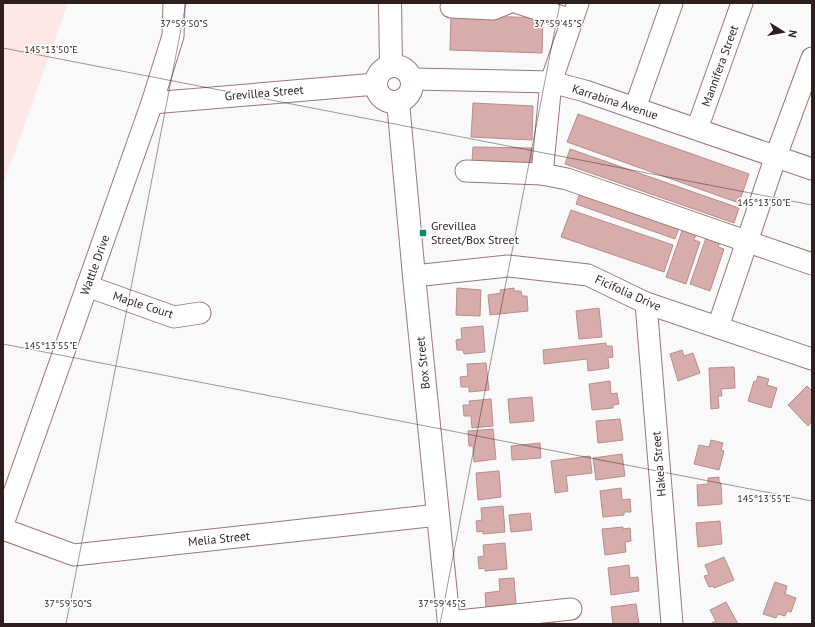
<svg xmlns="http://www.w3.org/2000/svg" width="815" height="627" viewBox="0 0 815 627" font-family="'PT Sans',sans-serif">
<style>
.built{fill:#fee8e7}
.building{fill:#d7acab;stroke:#b68d8c}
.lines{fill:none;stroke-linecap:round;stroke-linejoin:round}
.minor-casing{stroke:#9d7675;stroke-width:23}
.major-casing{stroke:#9d7675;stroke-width:24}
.minor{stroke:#fff;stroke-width:21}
.major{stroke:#fff;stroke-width:22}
.ticks{fill:none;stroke:#2e1e1e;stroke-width:1;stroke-opacity:0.45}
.poi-dot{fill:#0a886a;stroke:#fff;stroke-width:1.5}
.labels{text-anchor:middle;stroke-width:3;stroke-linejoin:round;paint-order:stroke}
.street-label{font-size:12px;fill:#2e1e1e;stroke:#fff}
.poi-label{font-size:12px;fill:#2e1e1e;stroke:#fff;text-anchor:start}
.ticks-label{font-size:10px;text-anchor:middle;fill:#2e1e1e;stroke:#fff;stroke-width:3;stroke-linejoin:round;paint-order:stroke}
</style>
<rect width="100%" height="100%" fill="#f9f9f9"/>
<polygon class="built" points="3,3 68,3 3,185"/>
<g class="building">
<polygon points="451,15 543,18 542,53 450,50"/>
<polygon points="473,103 533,106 532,140 471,137"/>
<polygon points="578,114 749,174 739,203 567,142"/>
<polygon points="473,147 532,148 531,163 472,161"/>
<polygon points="570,149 739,208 734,223 565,164"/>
<polygon points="581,190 680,225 675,239 576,204"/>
<polygon points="571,210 673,245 664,272 561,237"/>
<polygon points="683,228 697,232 694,240 700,242 686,284 666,277"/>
<polygon points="707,235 721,240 718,247 724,249 710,291 690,284"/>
<polygon points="457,288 481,290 480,316 456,315"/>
<polygon points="514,288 514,291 521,291 522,296 527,296 528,311 490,315 488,295 501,293 500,290"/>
<polygon points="599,308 602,337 579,339 576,311"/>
<polygon points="483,326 485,352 464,354 463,350 457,350 456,340 462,339 461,328"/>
<polygon points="606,343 606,346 612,346 613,357 608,358 609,368 588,371 587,359 544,364 543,350"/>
<polygon points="682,350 684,356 693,353 700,373 678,381 670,354"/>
<polygon points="486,363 489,390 469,392 469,387 461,387 460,377 468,376 467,364"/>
<polygon points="734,367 735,388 721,389 722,396 718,396 719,408 711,409 709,368"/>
<polygon points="758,376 769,379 767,385 777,388 771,408 748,401 754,381 756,382"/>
<polygon points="610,381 611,394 617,393 619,404 613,405 613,408 592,410 589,384"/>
<polygon points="807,386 812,391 812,422 808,426 788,405"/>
<polygon points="532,397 534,421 510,423 508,399"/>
<polygon points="491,399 493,426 472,428 471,416 464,416 463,405 470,405 469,401"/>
<polygon points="620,419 623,440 598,443 596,421"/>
<polygon points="493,429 496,459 474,462 473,446 469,446 468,431"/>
<polygon points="711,440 723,443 721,450 724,451 719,470 694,464 699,445 709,447"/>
<polygon points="540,443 541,458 512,460 511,446"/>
<polygon points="622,454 625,476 596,480 593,458"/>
<polygon points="590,456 592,473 566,476 568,491 555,493 551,461"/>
<polygon points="499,471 501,497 478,500 476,473"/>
<polygon points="719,477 719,483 721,483 722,504 698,506 697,485 708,484 708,478"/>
<polygon points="621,488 622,500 630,499 631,512 624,512 624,515 603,517 600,491"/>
<polygon points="503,506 505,532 483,534 483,531 477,532 476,521 482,520 481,508"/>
<polygon points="530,513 532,530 511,532 509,515"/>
<polygon points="720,521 722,544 698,547 696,523"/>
<polygon points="623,527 623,529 630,528 631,541 625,542 626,552 605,555 602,529"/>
<polygon points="505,543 507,569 485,571 485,568 479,569 478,557 484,556 483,545"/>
<polygon points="724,557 734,580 714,588 713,586 709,587 704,576 709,575 705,565"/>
<polygon points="629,565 630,578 638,577 639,591 611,595 608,568"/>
<polygon points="514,578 516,604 486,607 485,593 500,591 499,579"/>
<polygon points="775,582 787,586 785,594 796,598 791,612 787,611 785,616 778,614 776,618 763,614"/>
<polygon points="726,602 738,624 710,624 716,621 710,610"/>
<polygon points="636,604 639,624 613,624 611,607"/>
<polygon points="554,619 555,624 514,624"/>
</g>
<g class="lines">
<g class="minor-casing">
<g id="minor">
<polyline points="518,3 572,20"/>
<polyline points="451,7 493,9 508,3"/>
<polyline points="411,79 551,82 585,91 812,169"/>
<polyline points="152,103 376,84"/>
<polyline points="635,108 672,3"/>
<polyline points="697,129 742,3"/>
<polyline points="466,171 542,174 567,179 812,264"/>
<polyline points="542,174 551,82 578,3"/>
<polyline points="414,276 508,266 588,275 646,303 812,359"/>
<polyline points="87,286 174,317 200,313"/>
<polyline points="646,303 672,624"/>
<polyline points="718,327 776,156 812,58"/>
<polyline points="3,524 152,103 173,36 174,3"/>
<polyline points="3,529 74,555 438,515"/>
<polyline points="449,622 571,609"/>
</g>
</g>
<g class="major-casing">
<g id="major">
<polyline points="390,3 391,66"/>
<circle cx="394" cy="84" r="18"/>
<polyline points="398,102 414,276 449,624"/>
</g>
</g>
<use href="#minor" class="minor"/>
<use href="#major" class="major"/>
</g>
<path class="ticks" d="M 3,48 L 812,205M 3,344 L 812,501M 66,624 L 186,3M 440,624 L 560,3"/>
<rect class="poi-dot" x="419" y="229" width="8" height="8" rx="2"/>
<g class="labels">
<g class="street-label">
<text transform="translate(720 66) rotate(-70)" y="4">Mannifera Street</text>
<text transform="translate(264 93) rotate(-5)" y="4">Grevillea Street</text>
<text transform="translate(615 102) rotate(18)" y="4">Karrabina Avenue</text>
<text transform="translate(95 265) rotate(-70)" y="4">Wattle Drive</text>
<text transform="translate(628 293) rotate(24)" y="4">Ficifolia Drive</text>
<text transform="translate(143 305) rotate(18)" y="4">Maple Court</text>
<text transform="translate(423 363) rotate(-96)" y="4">Box Street</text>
<text transform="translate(659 464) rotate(-95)" y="4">Hakea Street</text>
<text transform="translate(219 539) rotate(-6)" y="4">Melia Street</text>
</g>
<g class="poi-label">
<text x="431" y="230">Grevillea<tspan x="431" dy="14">Street/Box Street</tspan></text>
</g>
</g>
<g class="ticks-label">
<text x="184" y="27">37°59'50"S</text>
<text x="558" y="27">37°59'45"S</text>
<text x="51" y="53">145°13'50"E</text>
<text x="764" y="206">145°13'50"E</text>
<text x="51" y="349">145°13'55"E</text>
<text x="764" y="502">145°13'55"E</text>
<text x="68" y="607">37°59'50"S</text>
<text x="442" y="607">37°59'45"S</text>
</g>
<rect width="815" height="627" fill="none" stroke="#2e1e1e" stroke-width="8"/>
<g transform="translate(783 32) rotate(101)" stroke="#ffffff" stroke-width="3" paint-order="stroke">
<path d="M0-3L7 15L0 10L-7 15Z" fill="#2e1e1e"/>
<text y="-6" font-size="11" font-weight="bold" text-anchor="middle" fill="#2e1e1e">N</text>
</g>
</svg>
